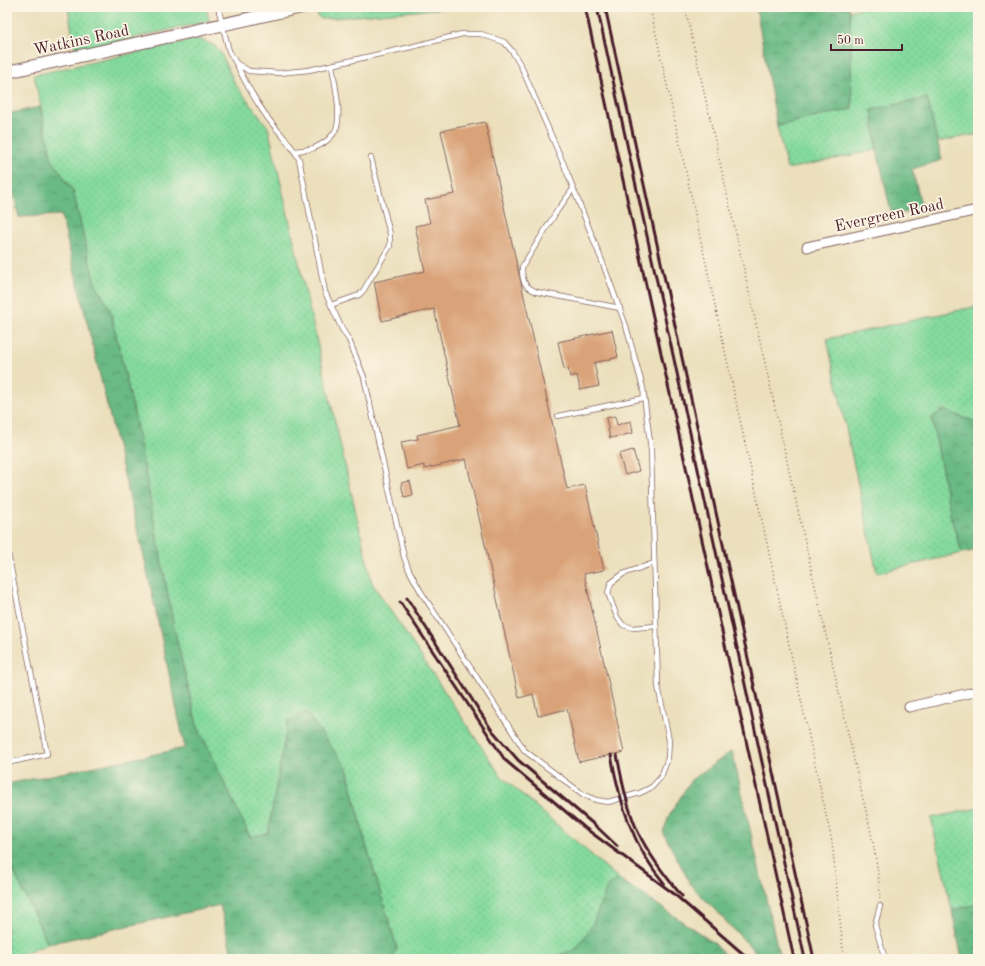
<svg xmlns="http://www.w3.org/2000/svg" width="985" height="966" viewBox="0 0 985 966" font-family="'Old Standard TT',serif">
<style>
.grass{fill:url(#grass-dots);stroke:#677c64}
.forest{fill:url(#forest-crowns);stroke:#5a6c58}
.building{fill:#d9a278}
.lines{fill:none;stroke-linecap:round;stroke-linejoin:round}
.service-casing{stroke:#82625e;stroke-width:6}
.minor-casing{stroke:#82625e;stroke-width:11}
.tertiary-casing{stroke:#82625e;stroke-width:14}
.path{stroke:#82625e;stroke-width:1.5;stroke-dasharray:1 3;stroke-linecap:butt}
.service{stroke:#fff;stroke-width:4.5}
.minor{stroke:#fff;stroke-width:9}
.tertiary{stroke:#fff;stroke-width:12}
.rail{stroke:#4a1f2b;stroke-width:3}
.labels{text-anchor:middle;stroke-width:3.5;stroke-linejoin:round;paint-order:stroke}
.street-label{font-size:16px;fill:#4a1f2b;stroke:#fcf5e5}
</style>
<defs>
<pattern id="grass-dots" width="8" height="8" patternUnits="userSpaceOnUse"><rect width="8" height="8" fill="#84da9e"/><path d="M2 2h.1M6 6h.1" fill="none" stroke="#74bb88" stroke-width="1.8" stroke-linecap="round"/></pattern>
<pattern id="forest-crowns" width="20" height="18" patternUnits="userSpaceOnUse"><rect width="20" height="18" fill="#6bba85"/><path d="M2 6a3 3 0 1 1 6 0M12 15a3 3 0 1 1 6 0" fill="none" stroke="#5a976d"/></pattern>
</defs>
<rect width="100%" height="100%" fill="#fcf5e5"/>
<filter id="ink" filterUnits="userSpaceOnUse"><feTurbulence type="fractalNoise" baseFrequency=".025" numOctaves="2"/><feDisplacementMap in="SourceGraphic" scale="8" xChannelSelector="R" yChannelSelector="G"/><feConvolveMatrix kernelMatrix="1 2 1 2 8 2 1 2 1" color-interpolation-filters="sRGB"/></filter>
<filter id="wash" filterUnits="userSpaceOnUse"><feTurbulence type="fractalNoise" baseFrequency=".012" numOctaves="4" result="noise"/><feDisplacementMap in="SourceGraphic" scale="16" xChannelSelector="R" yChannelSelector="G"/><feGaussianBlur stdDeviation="0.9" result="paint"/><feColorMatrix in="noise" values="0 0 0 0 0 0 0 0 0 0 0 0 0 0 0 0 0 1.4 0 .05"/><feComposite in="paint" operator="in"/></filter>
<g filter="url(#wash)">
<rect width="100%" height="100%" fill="#ebdfbc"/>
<g class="grass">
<polygon points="68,7 206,7 209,21 75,51"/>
<polygon points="346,7 462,7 321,19 315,13"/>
<polygon points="864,7 978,7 978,134 937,142 927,98 872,110 877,150 787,169 777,126 852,109 850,11"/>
<polygon points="198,39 214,45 221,53 235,84 268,127 372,583 501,776 618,878 607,888 592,926 576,949 549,959 392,959 397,948 365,841 347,768 288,721 268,834 250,837 197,725 174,628 134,413 110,309 94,281 73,191 52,160 34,75"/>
<polygon points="978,306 978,423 943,410 932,418 951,518 962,553 877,573 827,339"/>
<polygon points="978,808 978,904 952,910 931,818"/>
<polygon points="7,857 48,944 7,959"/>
</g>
<g class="forest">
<polygon points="756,7 849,7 850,11 852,109 777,126"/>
<polygon points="927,98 942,160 912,169 922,208 892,216 877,150 872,110"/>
<polygon points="40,107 52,160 73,191 94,281 110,309 134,413 174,628 197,725 250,837 268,833 288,721 306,712 347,768 365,841 397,948 392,959 233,959 220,905 48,944 7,857 7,784 185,748 145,561 61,215 19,217 7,164 7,114"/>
<polygon points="943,410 978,423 978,454 974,460 978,478 978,550 962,553 951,518 932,418"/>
<polygon points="732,751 780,959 762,959 691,885 663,832 670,814 691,780"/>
<polygon points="618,878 714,943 729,959 549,959 576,949 592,926 607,888"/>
<polygon points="978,904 978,959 962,959 952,910"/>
</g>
<g id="blocks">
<g class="building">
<polygon points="485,122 567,489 585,485 604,570 584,574 624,752 579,762 567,709 538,716 533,694 519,698 466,459 424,469 424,465 407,469 401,442 418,439 417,435 460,425 434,309 382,321 374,282 425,271 415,226 430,223 425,200 455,194 441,131"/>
<polygon points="612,330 618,357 594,363 599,386 580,390 577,375 570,377 568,368 564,369 558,342"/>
<polygon points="615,416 617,425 631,421 633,433 610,438 606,418"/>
<polygon points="633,450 639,471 625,475 619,454"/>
<polygon points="410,481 413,495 404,497 401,483"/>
</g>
</g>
</g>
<g filter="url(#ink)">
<use href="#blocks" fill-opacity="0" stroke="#82625e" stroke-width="1"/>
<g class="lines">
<g class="service-casing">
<g id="service">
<path d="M 218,7 L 229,51 L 236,63 L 249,71 L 279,73 L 309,70 L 411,47 L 462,34 L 481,34 L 504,42 L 512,51 L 521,66 L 564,165 L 602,261 L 626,326 L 643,388 L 651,450 L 658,686 L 669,740 L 668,758 L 661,777 L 652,787 L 640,793 L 608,802 L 596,800 L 584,795 L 525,751 L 421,592 L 409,570 L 404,557 L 364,377 L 349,340 L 342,329 L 325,292 L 299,159 C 291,143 277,131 267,117 C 255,100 245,82 236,63"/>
<path d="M 295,151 C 301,150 308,150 314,148 C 321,145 330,139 334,133 C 344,120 334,81 332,65"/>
<path d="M 573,189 L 557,211 L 522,267 C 522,282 524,286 537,292 L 620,308"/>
<polyline points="331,305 359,295 363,291 390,246 390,234 371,158"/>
<polyline points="558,416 644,398"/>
<polyline points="7,548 47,754 7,763"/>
<polyline points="654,563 623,574 611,583 608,593 617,617 623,625 633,628 656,626"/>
<polyline points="880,906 875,925 885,959"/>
</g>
</g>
<g class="minor-casing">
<g id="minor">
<polyline points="807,247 978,210"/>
<polyline points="909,707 978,691"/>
</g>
</g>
<g class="tertiary-casing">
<polyline id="tertiary" points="7,72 302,7"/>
</g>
<g class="path">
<polyline points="650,7 832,842 844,959"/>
<path d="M 685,7 L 857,773 C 866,814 879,857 880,900"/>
</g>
<use href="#service" class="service"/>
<use href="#minor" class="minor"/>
<use href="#tertiary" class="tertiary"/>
<g class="rail">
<polyline points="585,7 794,959"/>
<polyline points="597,7 805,959"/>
<polyline points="605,7 814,959"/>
<polyline points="407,598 491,729 518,760 598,828 617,846"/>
<polyline points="400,602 505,760 585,828 677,896"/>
<path d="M 611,755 C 620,803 632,845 664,883"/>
<path d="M 617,755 C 622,781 627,808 638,832 C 649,855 665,876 682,896"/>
<polyline points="673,893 749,959"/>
</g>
</g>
</g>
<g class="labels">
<g class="street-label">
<text transform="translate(81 39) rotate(-12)" y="6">Watkins Road</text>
<text transform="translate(889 214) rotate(-12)" y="6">Evergreen Road</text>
</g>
</g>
<rect width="985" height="966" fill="none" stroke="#fcf5e5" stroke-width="24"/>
<path d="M831 44v6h71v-6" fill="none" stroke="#4a1f2b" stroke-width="2"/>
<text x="837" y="44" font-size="12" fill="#4a1f2b" stroke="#fcf5e5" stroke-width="3" paint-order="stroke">50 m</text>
</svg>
